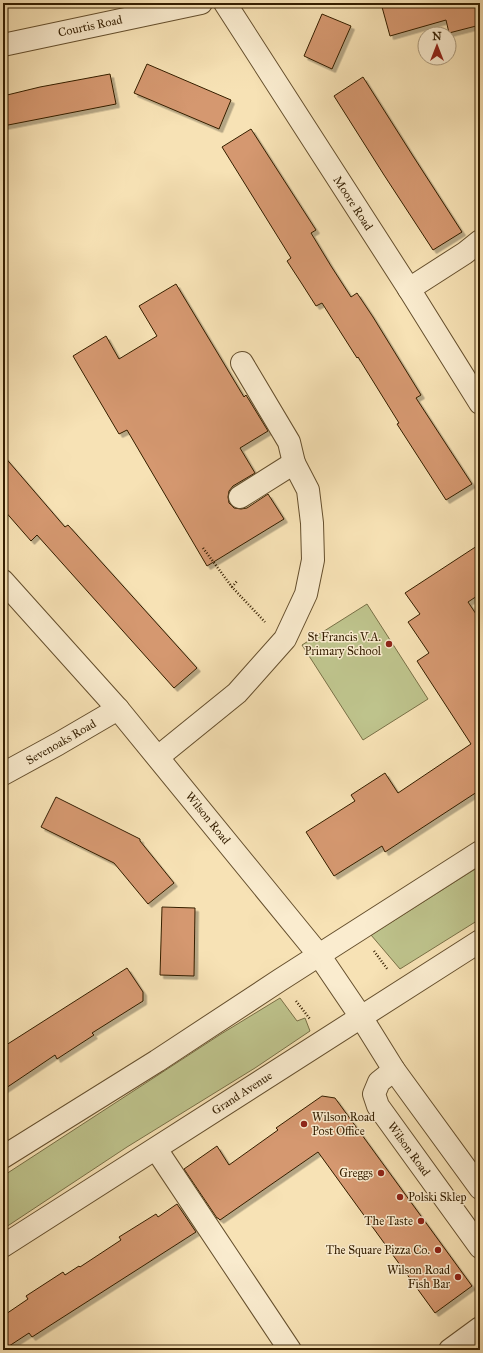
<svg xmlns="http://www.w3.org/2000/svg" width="483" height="1353" viewBox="0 0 483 1353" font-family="'IM FELL Great Primer',serif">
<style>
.green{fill:#bec38c;stroke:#797046}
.building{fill:#d59870;stroke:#341e00;filter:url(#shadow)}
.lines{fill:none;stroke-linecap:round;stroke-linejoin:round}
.minor-casing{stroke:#654f2d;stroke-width:24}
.path{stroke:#341e00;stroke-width:2.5;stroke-dasharray:1 2;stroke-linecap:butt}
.minor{stroke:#faeccf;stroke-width:22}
.poi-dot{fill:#8f2418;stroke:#faeccf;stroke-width:1.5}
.labels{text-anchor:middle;stroke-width:3;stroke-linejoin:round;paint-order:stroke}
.street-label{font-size:12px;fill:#341e00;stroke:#faeccf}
.poi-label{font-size:12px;fill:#341e00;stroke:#faeccf;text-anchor:end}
</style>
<defs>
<filter id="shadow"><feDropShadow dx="3.5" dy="3.5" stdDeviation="0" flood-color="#0004"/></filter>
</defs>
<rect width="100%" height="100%" fill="#f7e2b5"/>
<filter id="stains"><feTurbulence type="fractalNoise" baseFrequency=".005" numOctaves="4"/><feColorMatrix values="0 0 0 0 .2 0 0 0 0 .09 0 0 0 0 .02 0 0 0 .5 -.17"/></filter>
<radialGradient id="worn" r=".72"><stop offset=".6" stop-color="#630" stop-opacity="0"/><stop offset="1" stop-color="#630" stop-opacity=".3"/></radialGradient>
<g class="green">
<polygon points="367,604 428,699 363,740 302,645"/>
<polygon points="480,866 480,919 400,969 371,935"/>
<polygon points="280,998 297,1021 305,1018 310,1031 255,1068 127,1147 3,1229 3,1176 221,1034"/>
</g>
<g class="building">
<polygon points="395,3 480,3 480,25 449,33 446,20 390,36 382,7"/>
<polygon points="322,14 351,26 332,69 304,56"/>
<polygon points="147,64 231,100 219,129 134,93"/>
<polygon points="110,74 116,104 3,126 3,96 40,87"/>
<polygon points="363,77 413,156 462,232 433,250 384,175 334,96"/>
<polygon points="251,129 316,230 311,233 331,266 351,297 357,293 373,317 421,395 416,398 472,484 446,500 397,424 399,423 358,357 357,358 322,303 316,306 302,284 287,261 291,258 222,147"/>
<polygon points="176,284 244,397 246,395 268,431 240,448 255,473 233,486 229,491 228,497 229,503 234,508 241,509 247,508 268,494 284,519 207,566 127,430 119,434 73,356 106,336 119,359 157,336 139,306"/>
<polygon points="3,455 65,527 68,525 197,668 174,688 37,535 31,541 3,509"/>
<polygon points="480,544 480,594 468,602 480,620 480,790 385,852 382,846 334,876 306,832 355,801 351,795 385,773 398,793 471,744 417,661 429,653 408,622 420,614 405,593"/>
<polygon points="56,797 140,839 140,841 174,883 148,904 114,863 41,827"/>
<polygon points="162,907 195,908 194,976 160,975"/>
<polygon points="127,968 143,992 143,1001 92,1033 94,1035 57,1059 55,1055 3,1090 3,1047"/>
<polygon points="322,1096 335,1098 472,1286 435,1313 318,1152 220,1220 218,1218 217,1218 184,1169 217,1146 229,1165 278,1130 276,1128"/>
<polygon points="177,1204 196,1232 32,1337 29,1333 3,1350 3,1316 28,1299 26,1296 63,1272 65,1275 79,1266 80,1267 121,1240 119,1237 156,1214 158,1217"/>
</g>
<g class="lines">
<g class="minor-casing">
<g id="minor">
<polyline points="225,3 409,289 480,403"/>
<polyline points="3,45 201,3"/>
<polyline points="409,289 465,253 480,241"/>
<polyline points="242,363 289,442 294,463"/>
<polyline points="3,581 118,709 319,955 361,1017 394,1070 480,1188"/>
<polyline points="158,757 237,693 285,639 306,594 313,560 312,523 308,490 294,463 240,497"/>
<polyline points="3,774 58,744 118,709"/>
<polyline points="394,1070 379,1082 374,1094 378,1106 480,1247"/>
<polyline points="156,1149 290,1350"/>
<polyline points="3,1157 157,1061 280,980 480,852"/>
<polyline points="3,1246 480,941"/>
<polyline points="450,1350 480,1328"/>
</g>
</g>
<g class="path">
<polyline points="203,548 232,587 265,622"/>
<polyline points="232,587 237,581"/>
<polyline points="374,951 388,970"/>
<polyline points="296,1001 310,1019"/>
</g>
<use href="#minor" class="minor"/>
</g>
<g class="poi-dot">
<circle cx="389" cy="644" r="4"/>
<circle cx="304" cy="1124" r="4"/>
<circle cx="381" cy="1173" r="4"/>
<circle cx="400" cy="1197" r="4"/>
<circle cx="421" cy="1221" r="4"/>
<circle cx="438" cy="1250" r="4"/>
<circle cx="458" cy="1277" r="4"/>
</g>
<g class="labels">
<g class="street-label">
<text transform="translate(90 26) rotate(-12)" y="4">Courtis Road</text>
<text transform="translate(353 203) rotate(57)" y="4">Moore Road</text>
<text transform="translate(61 742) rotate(-30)" y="4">Sevenoaks Road</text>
<text transform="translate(208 818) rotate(51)" y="4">Wilson Road</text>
<text transform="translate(242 1093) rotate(-33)" y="4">Grand Avenue</text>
<text transform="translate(409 1149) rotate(54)" y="4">Wilson Road</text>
</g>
<g class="poi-label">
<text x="381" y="641">St Francis V.A.<tspan x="381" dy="14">Primary School</tspan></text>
<text x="312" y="1121" text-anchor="start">Wilson Road<tspan x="312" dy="14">Post Office</tspan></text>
<text x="373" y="1177">Greggs</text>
<text x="408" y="1201" text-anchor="start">Polski Sklep</text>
<text x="413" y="1225">The Taste</text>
<text x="430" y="1254">The Square Pizza Co.</text>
<text x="450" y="1274">Wilson Road<tspan x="450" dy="14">Fish Bar</tspan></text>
</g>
</g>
<rect width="483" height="1353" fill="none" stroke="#f7e2b5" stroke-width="16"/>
<rect x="4" y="4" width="475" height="1345" fill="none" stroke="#341e00" stroke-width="2"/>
<rect x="8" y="8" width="467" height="1337" fill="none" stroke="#341e00"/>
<g transform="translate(437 46)"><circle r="19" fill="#faeccf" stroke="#ab9a7c"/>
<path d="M0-3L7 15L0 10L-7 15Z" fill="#8f2418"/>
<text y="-6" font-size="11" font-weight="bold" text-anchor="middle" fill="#341e00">N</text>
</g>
<rect width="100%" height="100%" filter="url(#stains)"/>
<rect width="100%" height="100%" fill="url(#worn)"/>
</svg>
